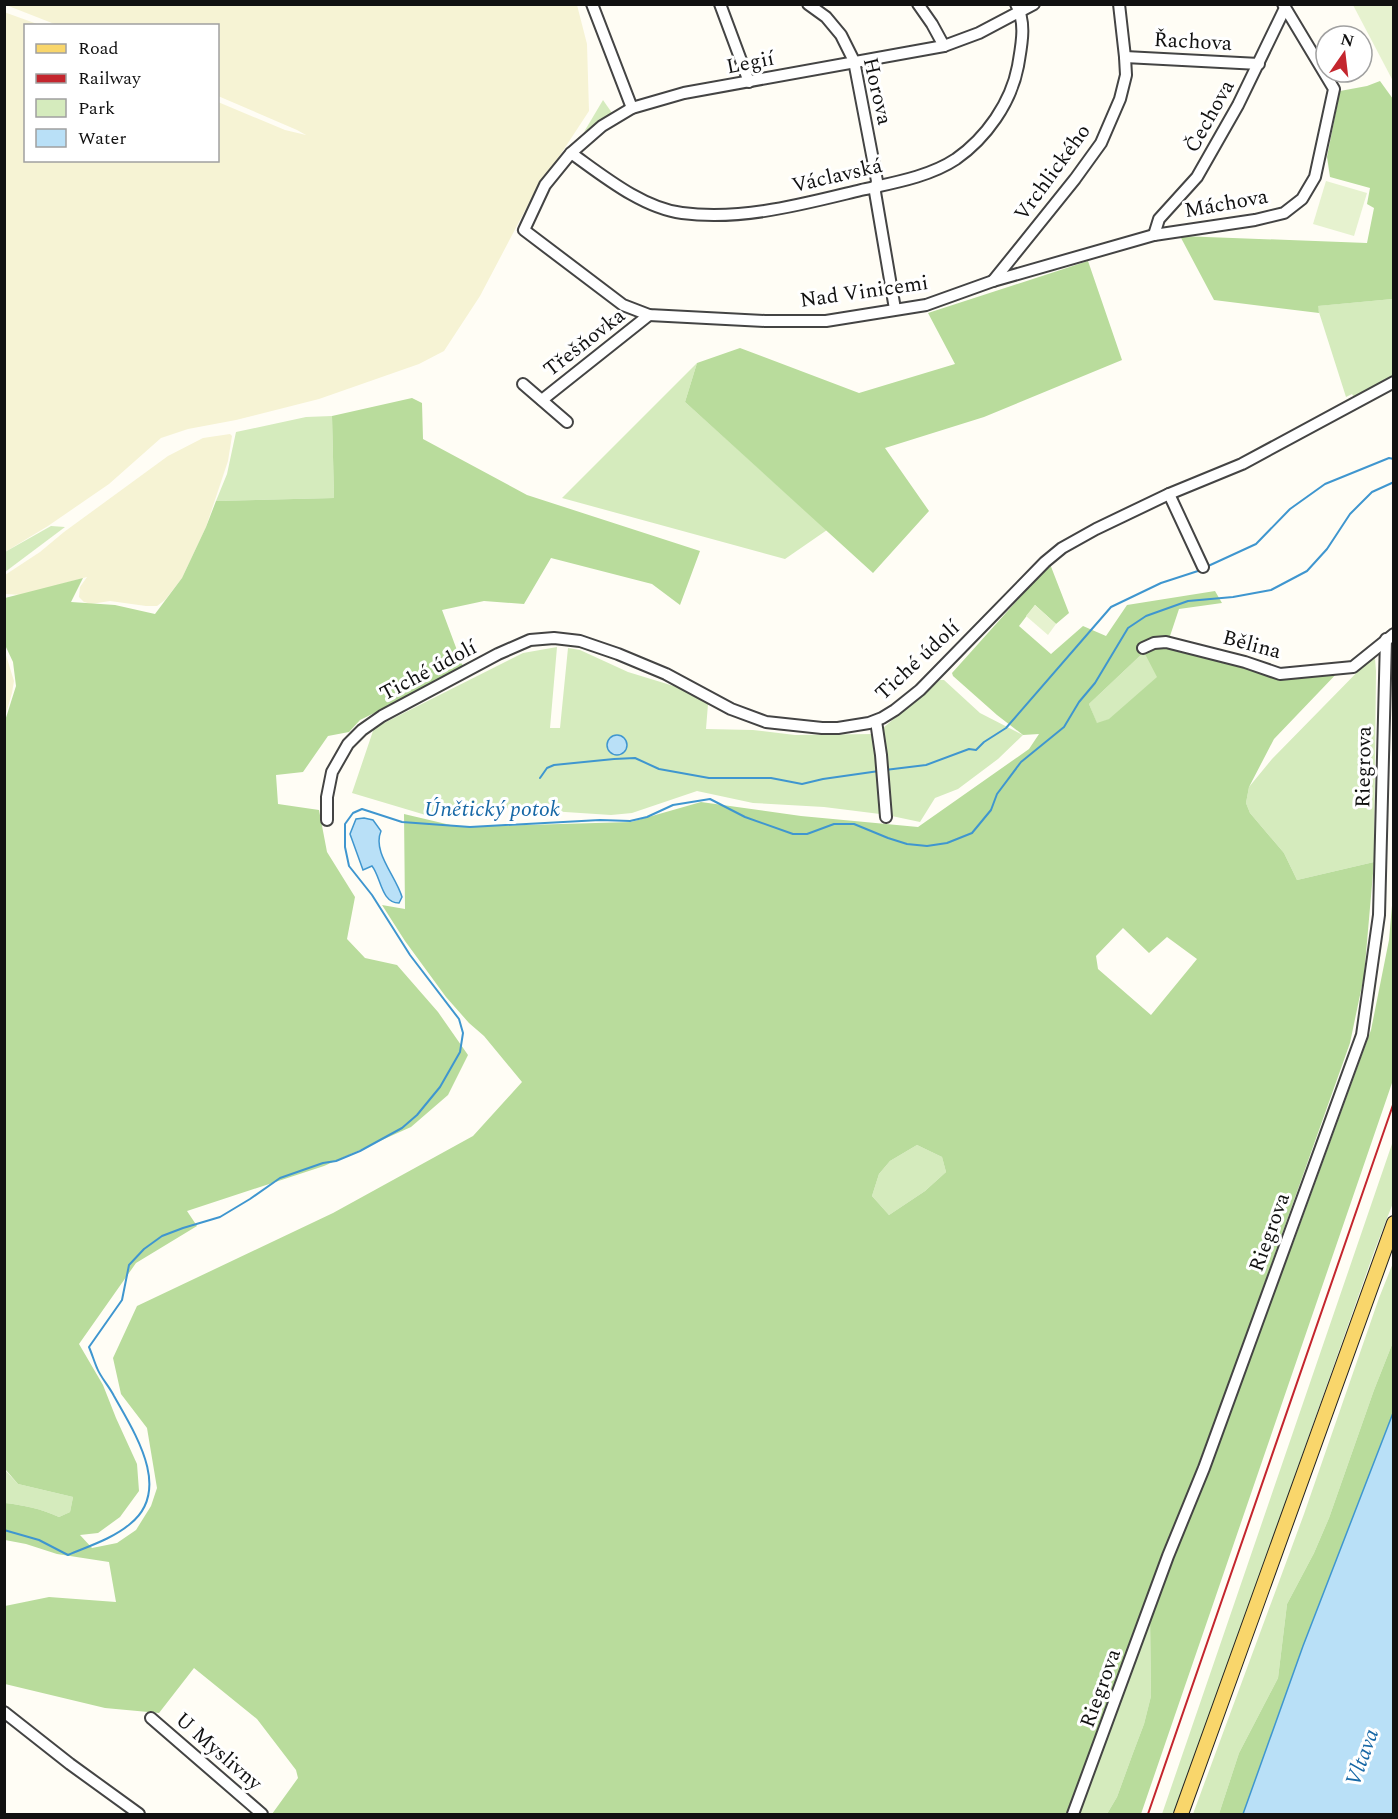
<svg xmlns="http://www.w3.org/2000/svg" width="1398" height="1819" viewBox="0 0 1398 1819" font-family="Spectral,serif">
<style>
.farmland{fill:#f6f3d4}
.green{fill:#d5ebbd}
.forest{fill:#b9dc9c;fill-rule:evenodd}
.pitch{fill:#e6f2cf}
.water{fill:#b9e0f7;stroke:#3f96cf;stroke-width:1.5}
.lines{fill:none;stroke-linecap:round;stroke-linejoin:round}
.stream{stroke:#3f96cf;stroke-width:2}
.minor-casing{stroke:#444;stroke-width:14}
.major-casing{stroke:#222;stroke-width:16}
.minor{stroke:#fff;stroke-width:10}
.major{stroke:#f9d66b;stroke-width:14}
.rail{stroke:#c4262e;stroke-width:2}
.labels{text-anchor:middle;stroke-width:6;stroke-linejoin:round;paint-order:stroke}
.street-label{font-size:21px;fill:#111;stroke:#fff}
.water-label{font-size:22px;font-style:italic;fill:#1768a6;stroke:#fff}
</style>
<rect width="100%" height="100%" fill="#fffdf5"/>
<g class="farmland">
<polygon points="6,5 577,5 587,44 589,111 530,201 480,296 444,351 419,364 319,399 236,420 188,429 161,438 109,484 48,526 5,552 4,12 40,25 26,26 26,160 218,160 218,102 285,130 306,135 297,130 218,96 218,26 57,25"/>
<polygon points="230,434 232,436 228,461 206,527 182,578 165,600 157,606 146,606 110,601 91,604 84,602 79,597 80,587 87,577 22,595 5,594 5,575 40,552 64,532 168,456 203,438"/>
<polygon points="5,652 14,681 12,693 5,717"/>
</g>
<g class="green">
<polygon points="603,100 612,113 584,132"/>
<polygon points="1393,299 1393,375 1354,397 1352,394 1346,397 1317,306"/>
<polygon points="697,363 685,402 827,530 785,559 562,498"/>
<polygon points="332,416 334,498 216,501 227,474 236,432 306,417"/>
<polygon points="51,526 65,527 5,572 5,552"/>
<polygon points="557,647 550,728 560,728 568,648 580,650 628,672 677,687 708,704 706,729 753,730 795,735 874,734 877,753 880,814 824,807 753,803 697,791 632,813 611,815 505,808 429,816 352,793 374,728 523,653"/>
<polygon points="1145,651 1158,677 1110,719 1097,724 1089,704"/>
<polygon points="1372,657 1375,658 1376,671 1374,862 1297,880 1284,853 1250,813 1246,803 1249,787 1272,759"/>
<polygon points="940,680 944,680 980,713 1023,735 998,759 958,789 935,798 920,822 887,815 883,728"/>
<polygon points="1393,1141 1393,1203 1374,1252 1175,1814 1162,1814"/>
<polygon points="917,1145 942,1157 946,1172 925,1191 889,1215 872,1196 879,1174 890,1161"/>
<polygon points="1393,1263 1393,1342 1374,1390 1329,1518 1314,1553 1287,1604 1278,1678 1239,1753 1219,1814 1193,1814 1304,1514 1379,1298"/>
<path d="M 4,1469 L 18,1484 L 73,1497 L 70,1512 L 59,1517 C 42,1509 23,1505 5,1503 Z"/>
<polygon points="1150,1621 1151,1696 1144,1724 1133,1753 1117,1797 1107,1814 1078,1814"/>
</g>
<g class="forest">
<polygon points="1380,81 1393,99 1393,299 1318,306 1319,313 1214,300 1180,236 1367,243 1374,208 1367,204 1370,188 1330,177 1327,157 1340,91 1367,86"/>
<polygon points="1088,261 1122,360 984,417 885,448 929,511 873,573 685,402 697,363 740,348 859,393 955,364 928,313"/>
<path d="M 412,398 L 422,403 L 423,439 L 527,495 L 700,551 L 680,605 L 652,584 L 551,558 L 524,604 L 484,601 L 442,610 L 464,669 L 360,720 L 349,732 L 328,736 L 303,772 L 276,775 L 278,804 L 319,810 L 327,852 L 355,897 L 347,939 L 365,958 L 397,965 L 438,1012 L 468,1055 L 448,1095 L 411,1127 L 324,1166 L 187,1211 L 197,1226 L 136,1263 L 79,1344 L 103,1385 L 116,1418 L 137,1464 L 139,1491 L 120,1517 L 98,1533 L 80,1535 L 92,1548 L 117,1543 L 136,1530 L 151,1506 L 157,1488 L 147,1428 L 121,1394 L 113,1358 L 137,1306 L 333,1213 L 473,1136 L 522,1082 L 484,1036 L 469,1023 L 446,997 L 405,941 L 382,905 L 405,909 L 404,814 L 459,827 L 631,822 L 701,802 L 801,816 L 918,827 L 1029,749 L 1039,734 L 1023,735 L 997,715 L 953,676 L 952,673 L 1050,564 L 1069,613 L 1056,624 L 1035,605 L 1019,626 L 1051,654 L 1083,626 L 1106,636 L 1127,605 L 1215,591 L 1222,603 L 1179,609 L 1169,639 L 1176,651 L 1313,672 L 1341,669 L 1274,739 L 1249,787 L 1246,803 L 1250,813 L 1284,853 L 1297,880 L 1374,862 L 1364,976 L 1350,1043 L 1234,1369 L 1067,1814 L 272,1814 L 298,1778 L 296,1770 L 257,1719 L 194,1668 L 159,1713 L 105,1708 L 5,1684 L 5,1606 L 49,1597 L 116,1602 L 109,1562 L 57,1554 L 26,1544 L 5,1540 L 5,1503 C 23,1505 42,1509 59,1517 L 70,1512 L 73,1497 L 18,1484 L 5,1469 L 4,724 L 16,686 L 13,662 L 5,645 L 5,598 L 83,578 L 71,602 L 115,605 L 155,614 L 182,578 L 206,527 L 216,501 L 334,498 L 332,416 ZM 1144,652 L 1157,677 L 1109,719 L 1097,723 L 1089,704 ZM 1123,928 L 1149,953 L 1167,937 L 1197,959 L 1151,1015 L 1098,969 L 1096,956 ZM 917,1145 L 942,1157 L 946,1172 L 925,1191 L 889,1215 L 872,1196 L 879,1174 L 890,1161 Z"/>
<polygon points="1393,894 1393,1080 1141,1814 1107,1814 1117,1797 1133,1753 1144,1724 1151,1696 1150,1617 1261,1321 1294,1241 1371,1030 1389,940"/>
<polygon points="1393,1342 1393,1413 1303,1646 1243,1814 1219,1814 1239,1753 1278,1678 1287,1604 1314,1553 1329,1518 1374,1390"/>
</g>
<g class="pitch">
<polygon points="1353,5 1393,5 1393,81"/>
<polygon points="1326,181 1367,193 1354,236 1313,224"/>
<polygon points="1035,605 1056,624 1048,635 1026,616"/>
</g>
<g class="water">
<circle cx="617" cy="745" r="10"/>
<path d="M 364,818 L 373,820 L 381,831 C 372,852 396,876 402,897 L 399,903 C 381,903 381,877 372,866 L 363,870 L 350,834 L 356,819 Z"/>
<polygon points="1393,1413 1393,1814 1243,1814 1303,1646"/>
</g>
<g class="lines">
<g class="stream">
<polyline points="1206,567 1256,544 1290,509 1325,484 1389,458 1394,459"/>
<polyline points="885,770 926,765 969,749 976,750 984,742 1006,728 1111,607 1161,583 1201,570"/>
<polyline points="540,778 547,768 554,765 614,759 635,758 659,769 709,778 771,778 802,784 823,779 879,771"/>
<path d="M 4,1530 L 39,1540 L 68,1555 C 89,1546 112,1539 130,1524 C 173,1490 134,1432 114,1396 C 109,1386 101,1378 97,1368 C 94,1361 92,1354 89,1347 L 122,1300 L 129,1265 L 144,1249 L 162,1236 L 183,1228 L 220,1217 L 250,1199 L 280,1178 L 323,1163 L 336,1161 L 360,1151 L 402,1128 L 417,1115 L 440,1087 L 460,1052 L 463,1033 L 459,1019 L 410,955 L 372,895 L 349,866 L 345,847 L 345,824 L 353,813 L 362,809 L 402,822 L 470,827 L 600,820 L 630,821 L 647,817 L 673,805 L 710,799 L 745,817 L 793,834 L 807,834 L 834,824 L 854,824 L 888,838 L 907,844 L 927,846 L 947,843 L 972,833 L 991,810 L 997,794 L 1021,762 L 1064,727 L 1079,702 L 1095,683 L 1128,628 L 1146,616 L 1188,601 L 1233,597 L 1271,590 L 1307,571 L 1327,549 L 1350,514 L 1372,492 L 1394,482"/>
</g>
<g class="minor-casing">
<g id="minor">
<polyline points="592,4 632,108"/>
<polyline points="720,4 749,82"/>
<polyline points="808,4 826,17 841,35 854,61 877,181 875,192 895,309"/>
<polyline points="918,4 932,24 944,46"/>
<polyline points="1034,4 979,33 944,46 684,93 632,108 602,126 571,153 545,185 524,230 623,305 649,315 765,321 826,321 926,305 993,281 1154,235 1255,220 1284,213 1302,199 1315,177 1334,89 1283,4"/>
<polyline points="1125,57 1259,64"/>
<path d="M 571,153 C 602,175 642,208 682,213 C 742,221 803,204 861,190 C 892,183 929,177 956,159 C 986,138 1011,103 1018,66 C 1021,47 1027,23 1016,4"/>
<polyline points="1154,235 1159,219 1197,177 1238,105 1285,8"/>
<polyline points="993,281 1075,179 1101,143 1120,99 1126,75 1125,57 1119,4"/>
<polyline points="523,384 567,422"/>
<polyline points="542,400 649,315"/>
<polyline points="1169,494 1203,567"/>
<polyline points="1143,648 1154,643 1166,642 1245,662 1280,674 1353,667 1394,634"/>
<polyline points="876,721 881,755 886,817"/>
<polyline points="327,820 327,797 332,772 348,744 362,730 382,716 498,654 530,640 554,638 580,641 618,654 666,674 731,709 766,722 822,728 838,728 869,723 882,718 895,710 920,690 1045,562 1062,548 1096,529 1169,494 1242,464 1394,382"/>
<polyline points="4,1712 70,1764 139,1814"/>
<polyline points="151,1718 262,1814"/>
<polyline points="1073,1814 1168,1556 1204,1468 1362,1035 1379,915 1386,639"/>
</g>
</g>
<g class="major-casing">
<polyline id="major" points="1181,1814 1394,1223"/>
</g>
<use href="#minor" class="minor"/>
<use href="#major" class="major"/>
<polyline class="rail" points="1148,1814 1394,1102"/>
</g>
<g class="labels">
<g class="street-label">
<text transform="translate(1193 41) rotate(3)" y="7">Řachova</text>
<text transform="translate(750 62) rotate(-11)" y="7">Legií</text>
<text transform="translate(878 91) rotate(77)" y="7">Horova</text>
<text transform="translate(1209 116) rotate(-61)" y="7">Čechova</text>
<text transform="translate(1052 172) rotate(-54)" y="7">Vrchlického</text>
<text transform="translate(837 175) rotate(-13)" y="7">Václavská</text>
<text transform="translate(1226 203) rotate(-10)" y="7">Máchova</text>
<text transform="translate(864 291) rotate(-8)" y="7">Nad Vinicemi</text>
<text transform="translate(584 342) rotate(-38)" y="7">Třešňovka</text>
<text transform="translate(1252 644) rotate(15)" y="7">Bělina</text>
<text transform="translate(917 660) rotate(-43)" y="7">Tiché údolí</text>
<text transform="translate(428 670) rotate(-28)" y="7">Tiché údolí</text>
<text transform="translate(1363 767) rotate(-89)" y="7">Riegrova</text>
<text transform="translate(1269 1232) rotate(-70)" y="7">Riegrova</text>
<text transform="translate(1100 1688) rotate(-70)" y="7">Riegrova</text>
<text transform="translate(219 1751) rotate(41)" y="7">U Myslivny</text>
</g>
<g class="water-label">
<text x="492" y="816">Únětický potok</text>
<text transform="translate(1361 1757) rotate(-70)" y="8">Vltava</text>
</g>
</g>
<rect width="1398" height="1819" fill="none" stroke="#111111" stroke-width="12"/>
<rect x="24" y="24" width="195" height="138" fill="#ffffff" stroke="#a0a0a0" stroke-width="1.5"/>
<rect x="36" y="44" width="30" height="9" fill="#f9d66b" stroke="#a0a0a0" stroke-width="1.5"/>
<text x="78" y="54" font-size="18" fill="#111111">Road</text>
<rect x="36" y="74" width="30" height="9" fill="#c4262e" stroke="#a0a0a0" stroke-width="1.5"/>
<text x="78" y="84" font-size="18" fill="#111111">Railway</text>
<rect x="36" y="99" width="30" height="18" fill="#d5ebbd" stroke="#a0a0a0" stroke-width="1.5"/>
<text x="78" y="114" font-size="18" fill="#111111">Park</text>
<rect x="36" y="129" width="30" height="18" fill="#b9e0f7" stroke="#a0a0a0" stroke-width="1.5"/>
<text x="78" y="144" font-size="18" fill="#111111">Water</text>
<g transform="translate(1344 54) rotate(14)"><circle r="28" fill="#ffffff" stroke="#a0a0a0" stroke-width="1.5"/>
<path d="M0-4.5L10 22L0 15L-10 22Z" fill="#c4262e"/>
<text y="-9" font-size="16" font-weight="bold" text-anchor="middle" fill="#111111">N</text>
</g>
</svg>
